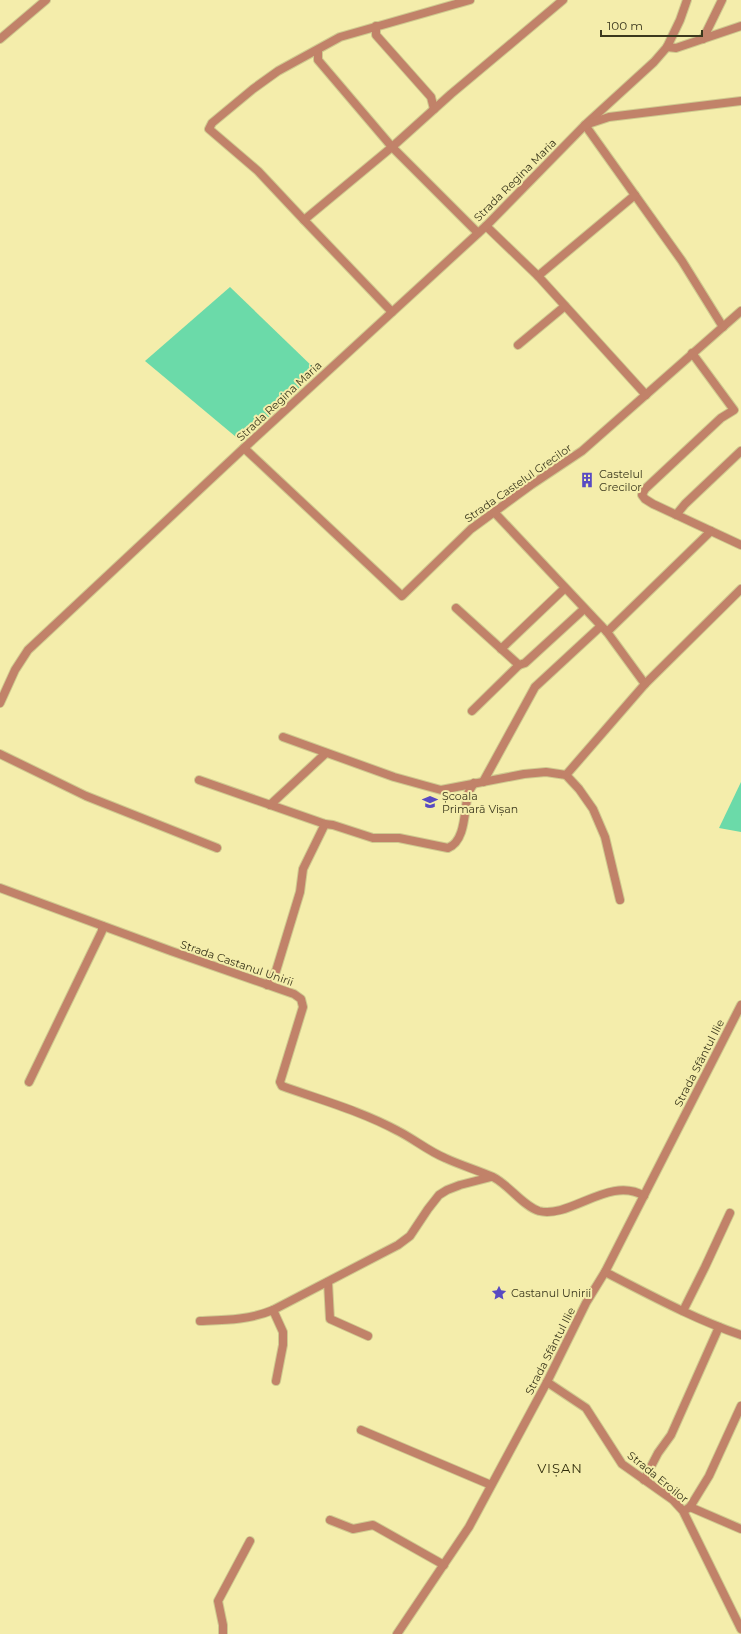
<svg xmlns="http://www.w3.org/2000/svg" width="741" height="1634" viewBox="0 0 741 1634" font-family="Montserrat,sans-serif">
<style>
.green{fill:#6bdaa9}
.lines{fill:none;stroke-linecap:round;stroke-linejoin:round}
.minor-casing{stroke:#cfc98f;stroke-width:10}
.tertiary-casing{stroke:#cfc98f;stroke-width:10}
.minor{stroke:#c18269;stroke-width:8}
.tertiary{stroke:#c18269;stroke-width:8}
.labels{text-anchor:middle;stroke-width:4;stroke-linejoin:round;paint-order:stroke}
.street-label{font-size:11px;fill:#3b381d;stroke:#f4edab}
.poi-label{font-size:11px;fill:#3b381d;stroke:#f4edab;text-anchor:start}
.quarter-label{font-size:13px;letter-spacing:1px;fill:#322e0c;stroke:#f4edab}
</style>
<rect width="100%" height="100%" fill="#f4edab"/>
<g class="green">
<polygon points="230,287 317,371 242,442 145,361"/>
<polygon points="741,782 741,832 719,828"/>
</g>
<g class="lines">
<g class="minor-casing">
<g id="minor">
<polyline points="687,0 680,20 667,47 654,62 585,125 682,261 723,327"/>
<polyline points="376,26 376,35 431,97 434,109"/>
<polyline points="703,39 722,0"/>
<polyline points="667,47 676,48 741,26"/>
<polyline points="318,50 318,60 392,147 478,233"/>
<polyline points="304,220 392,147 451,94 563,0"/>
<polyline points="486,226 538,276 635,195"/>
<polyline points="538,276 646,395"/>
<polyline points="392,312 304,220 258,171 209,129 212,123 253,89 278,71 340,37 470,0"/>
<polyline points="518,345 565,306"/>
<polyline points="692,353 734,410 721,418 645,489 642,495 645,499 653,504 741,545"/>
<polyline points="244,448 402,596 471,529 531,485 582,451 741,311"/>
<polyline points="494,512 607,632 645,684"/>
<polyline points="676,515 685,504 741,451"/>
<polyline points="456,608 519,665 525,663 584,609"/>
<polyline points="607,632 711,531"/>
<polyline points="501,649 565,588"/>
<polyline points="0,703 15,670 28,650 244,448 486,226 585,125 609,117 741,101"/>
<polyline points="472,711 519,665"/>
<polyline points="283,737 394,777 441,790 524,774 546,772 566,775 579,789 593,809 605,837 620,900"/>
<polyline points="0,754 86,796 217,848"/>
<polyline points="566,775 645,684 741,589"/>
<path d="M 199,780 L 325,824 L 333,825 L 373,838 L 399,838 L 448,848 C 466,841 464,810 468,794 C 469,790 472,787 474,783"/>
<polyline points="483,782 535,687 601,626"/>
<polyline points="270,805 326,753"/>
<path d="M 0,888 L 171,951 L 294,994 L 301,999 L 303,1007 L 280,1082 L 282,1086 C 321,1100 361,1111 398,1131 C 414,1139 428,1151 445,1158 C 460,1165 477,1170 493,1177 C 509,1185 523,1206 539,1211 C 570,1219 610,1175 644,1196"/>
<polyline points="267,985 276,971 300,892 303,869 325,824"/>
<polyline points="29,1082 102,931 102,926"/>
<path d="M 605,1272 C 650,1295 694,1319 741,1335"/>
<polyline points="328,1282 330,1319 368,1336"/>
<polyline points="273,1310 398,1245 410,1236 428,1209 439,1195 447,1190 460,1185 491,1177"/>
<polyline points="683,1311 705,1267 730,1213"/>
<path d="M 200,1321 C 225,1320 249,1320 273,1310 L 283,1332 L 283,1345 L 276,1381"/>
<polyline points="547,1382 586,1408 622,1464 673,1500 683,1511 741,1629"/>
<polyline points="361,1430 491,1485"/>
<polyline points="644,1480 658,1453 671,1435 719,1327"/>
<polyline points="690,1507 709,1476 741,1406"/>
<polyline points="687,1509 690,1507 741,1529"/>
<polyline points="330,1520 353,1529 373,1525 444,1565"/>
<polyline points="223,1634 223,1625 218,1601 250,1541"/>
</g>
</g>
<g class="tertiary-casing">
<g id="tertiary">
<polyline points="0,39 46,0"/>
<polyline points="397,1634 469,1527 547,1382 586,1303 605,1272 741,1005"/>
</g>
</g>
<use href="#minor" class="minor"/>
<use href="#tertiary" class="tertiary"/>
</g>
<defs>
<g id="building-bare" transform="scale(1.2)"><path d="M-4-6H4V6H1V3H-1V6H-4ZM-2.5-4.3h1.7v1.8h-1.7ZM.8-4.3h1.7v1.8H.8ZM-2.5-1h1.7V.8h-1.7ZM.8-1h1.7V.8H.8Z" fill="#584ac2" stroke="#f4edab" stroke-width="2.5" paint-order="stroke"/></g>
<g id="school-bare" transform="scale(1.2)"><path d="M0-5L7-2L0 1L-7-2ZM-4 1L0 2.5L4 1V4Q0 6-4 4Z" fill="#584ac2" stroke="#f4edab" stroke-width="2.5" paint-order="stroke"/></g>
<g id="sight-bare" transform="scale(1.2)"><path d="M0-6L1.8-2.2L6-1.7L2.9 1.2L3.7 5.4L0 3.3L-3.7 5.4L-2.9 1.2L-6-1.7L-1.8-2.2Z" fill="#584ac2" stroke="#f4edab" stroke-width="2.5" paint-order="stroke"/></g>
</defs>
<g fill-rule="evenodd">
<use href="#building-bare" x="587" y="480"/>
<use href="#school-bare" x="430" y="802"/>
<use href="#sight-bare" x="499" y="1293"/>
</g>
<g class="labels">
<g class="street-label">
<text transform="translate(515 180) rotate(-45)" y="4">Strada Regina Maria</text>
<text transform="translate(279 401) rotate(-43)" y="4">Strada Regina Maria</text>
<text transform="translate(518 483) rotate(-35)" y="4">Strada Castelul Grecilor</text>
<text transform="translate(237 963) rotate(19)" y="4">Strada Castanul Unirii</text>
<text transform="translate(699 1063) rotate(-63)" y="4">Strada Sfântul Ilie</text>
<text transform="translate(550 1351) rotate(-63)" y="4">Strada Sfântul Ilie</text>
<text transform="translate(658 1477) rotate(39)" y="4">Strada Eroilor</text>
</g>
<g class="poi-label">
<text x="599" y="478">Castelul<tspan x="599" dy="13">Grecilor</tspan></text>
<text x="442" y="800">Școala<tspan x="442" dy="13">Primară Vișan</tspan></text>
<text x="511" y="1297">Castanul Unirii</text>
</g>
<g class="quarter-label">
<text x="560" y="1473">VIȘAN</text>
</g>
</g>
<path d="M601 30v6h101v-6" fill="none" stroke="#3b381d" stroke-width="2"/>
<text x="607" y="30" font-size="12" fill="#3b381d" stroke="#f4edab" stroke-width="3" paint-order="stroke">100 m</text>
</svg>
